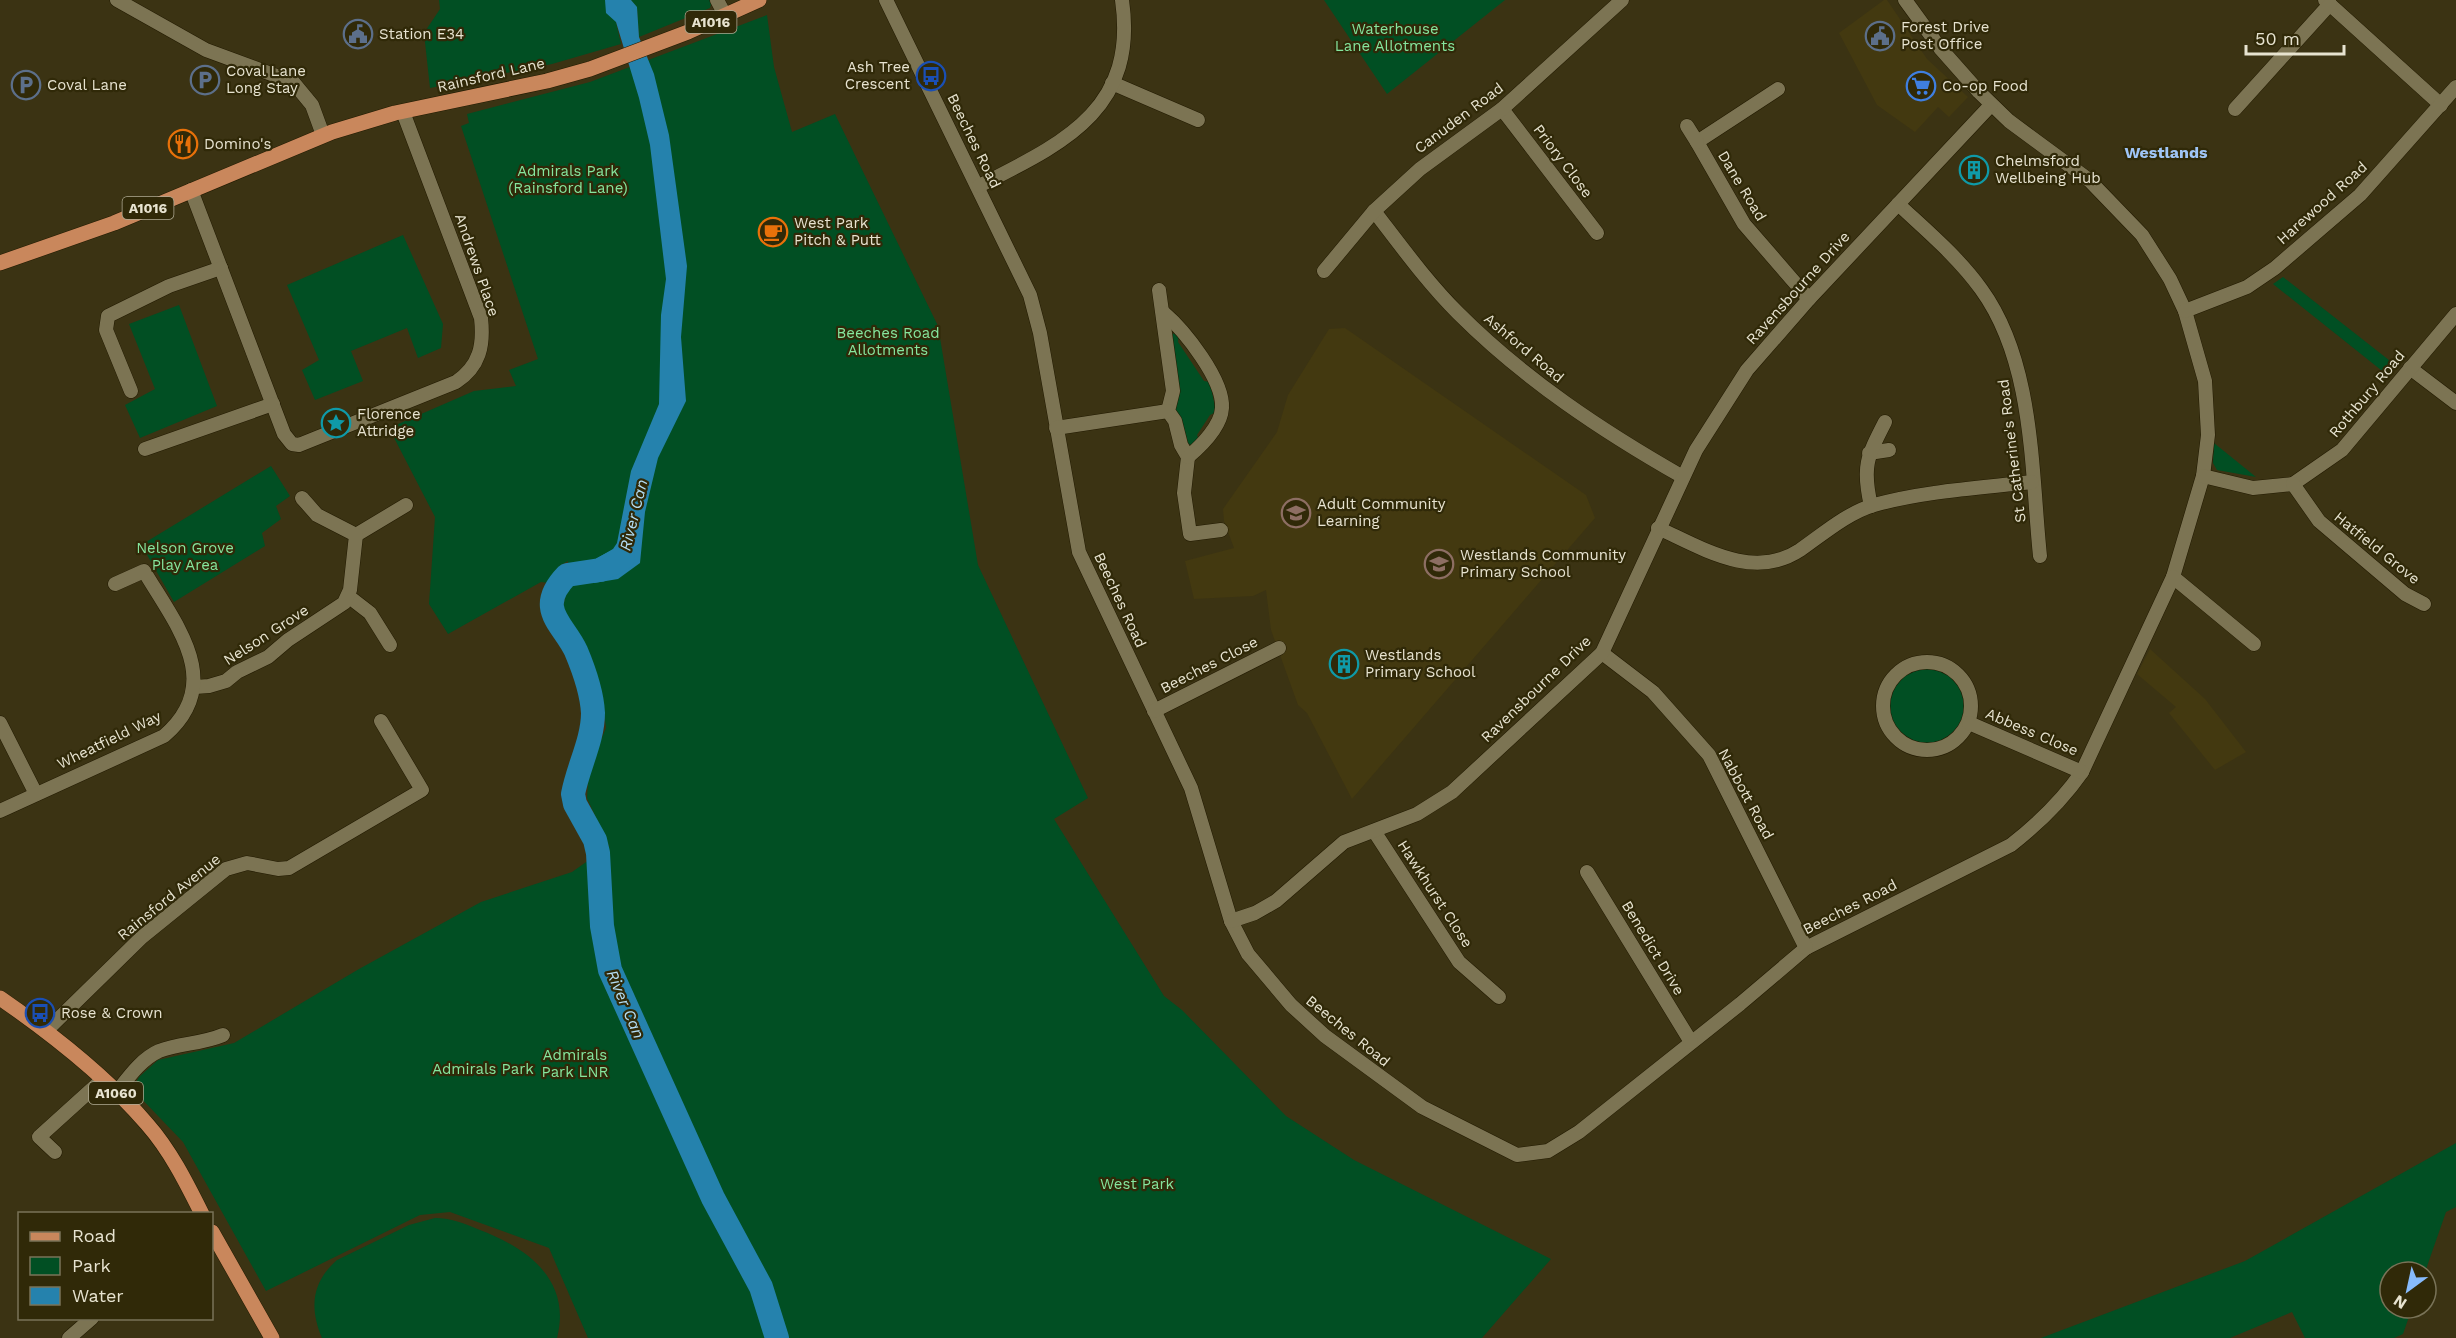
<svg xmlns="http://www.w3.org/2000/svg" width="2456" height="1338" viewBox="0 0 2456 1338" font-family="'Work Sans',sans-serif">
<style>
.built{fill:#433910}
.green{fill:#014f23}
.water{fill:#2582ad}
.lines{fill:none;stroke-linecap:round;stroke-linejoin:round}
.river{stroke:#2582ad;stroke-width:24}
.minor-casing{stroke:#221a00;stroke-width:15}
.primary-casing{stroke:#221a00;stroke-width:16}
.minor{stroke:#7c7453;stroke-width:14}
.primary{stroke:#c9875c;stroke-width:15}
.labels{text-anchor:middle;stroke-width:4.5;stroke-linejoin:round;paint-order:stroke}
.shield{fill:#302908;stroke:#b0ab94;stroke-width:1.5}
.shield-label{font-size:14px;font-weight:bold;fill:#e7e3d0}
.poi-label{font-size:15px;fill:#e7e3d0;stroke:#302908;text-anchor:start}
.park-label{font-size:15px;fill:#85e69e;stroke:#302908}
.street-label{font-size:15px;fill:#e7e3d0;stroke:#302908}
.neighbourhood-label{font-size:16px;font-weight:bold;fill:#9fc5f6;stroke:#302908}
.water-label{font-size:16px;font-style:italic;fill:#b3ddf4;stroke:#302908}
</style>
<rect width="100%" height="100%" fill="#3b3313"/>
<g class="built">
<polygon points="1884,0 1887,0 1927,59 1968,97 1949,117 1938,107 1915,132 1877,105 1839,33"/>
<polygon points="1345,328 1586,495 1595,518 1352,799 1307,713 1298,705 1271,630 1266,590 1253,596 1194,599 1185,561 1234,548 1224,521 1223,509 1277,432 1288,395 1329,329"/>
<polygon points="2150,649 2205,699 2246,752 2215,770 2169,713 2176,707 2137,674"/>
</g>
<g class="green">
<polygon points="439,0 605,0 616,22 621,44 552,64 430,88 424,33 440,9"/>
<polygon points="631,0 712,0 710,8 639,37 637,8"/>
<polygon points="1324,0 1505,0 1387,94"/>
<polygon points="767,15 774,67 792,132 835,114 938,326 978,565 1088,798 1054,819 1164,996 1182,1010 1286,1116 1354,1160 1551,1259 1482,1338 588,1338 549,1248 450,1212 420,1215 266,1291 183,1142 136,1093 135,1084 139,1077 158,1060 234,1043 359,969 481,902 572,872 609,846 587,798 589,769 606,728 601,689 582,640 562,612 567,589 568,561 561,565 550,583 541,582 448,634 429,604 435,517 389,428 474,391 516,386 509,370 538,359 461,126 469,123 467,114 590,82"/>
<polygon points="403,235 443,324 441,348 418,358 407,328 351,351 363,381 315,400 302,370 319,360 287,285"/>
<polygon points="2283,277 2394,364 2386,374 2273,284"/>
<polygon points="179,305 217,406 140,438 125,405 155,389 129,324"/>
<polygon points="1179,333 1178,342 1204,381 1210,382 1216,412 1210,415 1197,435 1199,440 1192,445 1188,444 1175,411 1171,334"/>
<polygon points="2214,443 2256,477 2217,470 2213,463"/>
<polygon points="271,466 290,496 276,506 281,519 262,533 265,546 174,602 146,553 144,547 146,542"/>
<circle cx="1927" cy="706" r="39"/>
<polygon points="2456,1143 2456,1207 2446,1212 2425,1272 2390,1272 2390,1308 2412,1308 2403,1334 2394,1338 2305,1338 2292,1312 2230,1338 2041,1338 2245,1261"/>
<path d="M 435,1218 C 452,1218 465,1224 480,1230 C 527,1248 572,1280 557,1338 L 322,1338 C 309,1307 312,1282 337,1260 L 409,1225 Z"/>
</g>
<polygon class="water" points="605,0 631,0 637,7 639,37 654,74 669,135 687,266 681,337 686,401 658,458 645,512 640,563 618,579 594,583 594,560 613,549 617,543 631,471 659,404 661,315 666,279 650,145 639,98 616,22 606,13"/>
<g class="lines">
<path class="river" d="M 623,558 L 600,570 L 567,575 C 534,609 563,623 576,651 C 584,670 592,693 593,713 C 593,740 578,767 573,794 L 575,804 L 595,840 L 598,853 L 602,926 L 610,970 L 713,1198 L 761,1287 L 777,1338"/>
<g class="minor-casing">
<g id="minor">
<polyline points="117,0 206,50 293,82 312,105 323,135"/>
<polyline points="717,0 725,15"/>
<path d="M 886,0 L 1030,295 L 1040,333 L 1079,552 L 1191,788 L 1231,921 L 1248,954 L 1291,1005 L 1325,1036 L 1422,1107 L 1517,1155 L 1548,1151 L 1579,1132 L 1740,1004 L 1806,948 L 2011,845 C 2039,823 2062,801 2082,772 L 2173,577 L 2203,476 L 2208,435 L 2205,381 L 2185,311 L 2170,279 L 2142,235 L 2089,180 L 2009,121 L 1979,92 L 1940,48 L 1905,0"/>
<polyline points="2325,0 2441,105"/>
<polyline points="1112,83 1198,120"/>
<polyline points="1778,89 1697,142 1744,224 1809,299"/>
<polyline points="1502,109 1597,233"/>
<polyline points="2235,109 2330,4"/>
<polyline points="1687,126 1697,142"/>
<path d="M 979,186 C 1061,144 1138,111 1122,0"/>
<path d="M 191,190 L 284,434 L 292,444 L 299,445 L 456,382 C 480,366 484,345 481,318 L 403,112"/>
<path d="M 1898,204 C 1927,231 1958,257 1981,289 C 2034,362 2031,468 2040,556"/>
<path d="M 1374,211 C 1401,246 1427,282 1458,313 C 1524,379 1602,431 1683,477"/>
<polyline points="1324,271 1374,211 1420,169 1502,109 1622,0"/>
<polyline points="1159,290 1173,391 1168,411 1175,421 1181,445 1188,457 1184,493 1190,534 1221,530"/>
<polyline points="2185,311 2247,287 2275,268 2360,195 2456,87"/>
<path d="M 1164,313 C 1184,330 1224,380 1222,408 C 1221,426 1201,446 1188,457"/>
<polyline points="2410,368 2456,403"/>
<polyline points="131,391 106,330 108,316 169,286 221,268"/>
<polyline points="1056,428 1168,411"/>
<polyline points="145,449 273,404"/>
<polyline points="1869,453 1889,450"/>
<polyline points="2203,476 2253,488 2293,484 2342,450 2456,314"/>
<polyline points="2293,484 2319,521 2405,594 2424,604"/>
<path d="M 1871,506 C 1862,467 1867,457 1885,422"/>
<path d="M 1658,528 C 1702,548 1753,581 1800,550 C 1823,534 1847,513 1874,505 C 1925,491 1980,488 2032,482"/>
<polyline points="356,535 406,505"/>
<polyline points="2173,577 2254,644"/>
<polyline points="348,596 370,613 390,645"/>
<polyline points="1602,653 1653,692 1709,755 1806,948"/>
<circle cx="1927" cy="706" r="44"/>
<polyline points="195,687 209,686 226,681 237,672 268,657 288,640 344,603 350,590 356,535 317,515 302,498"/>
<polyline points="1154,711 1279,648"/>
<polyline points="0,723 36,794"/>
<polyline points="1969,723 2082,772"/>
<path d="M 0,811 L 164,736 C 226,683 176,625 144,571 L 115,584"/>
<polyline points="1374,831 1459,962 1499,997"/>
<polyline points="1587,872 1691,1042"/>
<polyline points="1231,921 1255,913 1276,901 1344,842 1417,814 1452,792 1602,653 1696,450 1747,370 1809,299 1991,105"/>
<polyline points="46,1031 142,937 226,869 247,863 278,869 289,868 422,790 381,721"/>
<path d="M 116,1093 C 128,1078 141,1059 159,1051 C 180,1043 202,1044 223,1035"/>
<polyline points="55,1152 39,1137 102,1080"/>
<polyline points="69,1338 92,1318"/>
</g>
</g>
<g class="primary-casing">
<g id="primary">
<polyline points="0,263 114,223 332,132 395,113 547,81 590,69 688,32 759,0"/>
<path d="M 0,998 C 52,1034 106,1076 147,1124 C 170,1150 186,1182 202,1214"/>
<polyline points="212,1232 272,1338"/>
</g>
</g>
<use href="#minor" class="minor"/>
<use href="#primary" class="primary"/>
</g>
<defs>
<g id="civic-ring" transform="scale(1.5)"><circle r="9.5" fill="#302908" stroke="#5c6f8a" stroke-width="1.5"/><path d="M-.6-6.5H3V-4.5H.6V-3L4-1V1h2V6H-6V1h2V-1L-.6-3ZM-1.2 2.5V6h2.4V2.5Z" fill="#5c6f8a"/></g>
<g id="bus-ring" transform="scale(1.5)"><circle r="9.5" fill="#302908" stroke="#1a4fb4" stroke-width="1.5"/><path d="M-5-6H5V4H4V6H2V4H-2V6H-4V4H-5ZM-3.5-4V0h7V-4ZM-3.5 1.2v1.5H-2V1.2ZM2 1.2v1.5H3.5V1.2Z" fill="#1a4fb4"/></g>
<g id="parking-ring" transform="scale(1.5)"><circle r="9.5" fill="#302908" stroke="#5c6f8a" stroke-width="1.5"/><path d="M-3.5-5.5H1a3.5 3.5 0 0 1 0 7H-1V5.5H-3.5ZM-1-3.4V-.6H.8a1.4 1.4 0 0 0 0-2.8Z" fill="#5c6f8a"/></g>
<g id="supermarket-ring" transform="scale(1.5)"><circle r="9.5" fill="#302908" stroke="#3f7fe0" stroke-width="1.5"/><path d="M-6-5.5h2.5l.6 2H6L4.5 2H-2.5L-4.4-4H-6ZM-1.5 3.2a1.3 1.3 0 1 0 .1 0ZM3 3.2a1.3 1.3 0 1 0 .1 0Z" fill="#3f7fe0"/></g>
<g id="restaurant-ring" transform="scale(1.5)"><circle r="9.5" fill="#302908" stroke="#e8710a" stroke-width="1.5"/><path d="M-5-6h1v4h1v-4h1v4h1v-4h1v5L-1.5 .5V6h-2V.5L-5-1ZM5-6V6H3V1.5H1.5Q1.5-4 5-6Z" fill="#e8710a"/></g>
<g id="building-ring" transform="scale(1.5)"><circle r="9.5" fill="#302908" stroke="#0f9aa8" stroke-width="1.5"/><path d="M-4-6H4V6H1V3H-1V6H-4ZM-2.5-4.3h1.7v1.8h-1.7ZM.8-4.3h1.7v1.8H.8ZM-2.5-1h1.7V.8h-1.7ZM.8-1h1.7V.8H.8Z" fill="#0f9aa8"/></g>
<g id="cafe-ring" transform="scale(1.5)"><circle r="9.5" fill="#302908" stroke="#e8710a" stroke-width="1.5"/><path d="M-5.5-4.5H6V0H3Q3 3.5 0 3.5H-2.5Q-5.5 3.5-5.5 0ZM3-3.2v2h1.7v-2ZM-6 4.5H4V6H-6Z" fill="#e8710a"/></g>
<g id="sight-ring" transform="scale(1.5)"><circle r="9.5" fill="#302908" stroke="#0f9aa8" stroke-width="1.5"/><path d="M0-6L1.8-2.2L6-1.7L2.9 1.2L3.7 5.4L0 3.3L-3.7 5.4L-2.9 1.2L-6-1.7L-1.8-2.2Z" fill="#0f9aa8"/></g>
<g id="university-ring" transform="scale(1.5)"><circle r="9.5" fill="#302908" stroke="#8d6e63" stroke-width="1.5"/><path d="M0-5L7-2L0 1L-7-2ZM-4 1L0 2.5L4 1V4Q0 6-4 4Z" fill="#8d6e63"/></g>
<g id="school-ring" transform="scale(1.5)"><circle r="9.5" fill="#302908" stroke="#8d6e63" stroke-width="1.5"/><path d="M0-5L7-2L0 1L-7-2ZM-4 1L0 2.5L4 1V4Q0 6-4 4Z" fill="#8d6e63"/></g>
</defs>
<g fill-rule="evenodd">
<use href="#civic-ring" x="358" y="34"/>
<use href="#civic-ring" x="1880" y="36"/>
<use href="#bus-ring" x="931" y="76"/>
<use href="#parking-ring" x="205" y="80"/>
<use href="#parking-ring" x="26" y="85"/>
<use href="#supermarket-ring" x="1921" y="86"/>
<use href="#restaurant-ring" x="183" y="144"/>
<use href="#building-ring" x="1974" y="170"/>
<use href="#cafe-ring" x="773" y="232"/>
<use href="#sight-ring" x="336" y="423"/>
<use href="#university-ring" x="1296" y="513"/>
<use href="#school-ring" x="1439" y="564"/>
<use href="#building-ring" x="1344" y="664"/>
<use href="#bus-ring" x="40" y="1013"/>
</g>
<g class="labels">
<g class="shield">
<rect x="685.5" y="11" width="51" height="22" rx="4.5"/>
<rect x="122.5" y="197" width="51" height="22" rx="4.5"/>
<rect x="89" y="1082" width="54" height="22" rx="4.5"/>
</g>
<g class="shield-label">
<text x="711" y="27">A1016</text>
<text x="148" y="213">A1016</text>
<text x="116" y="1098">A1060</text>
</g>
<g class="poi-label">
<text x="1901" y="32">Forest Drive<tspan x="1901" dy="17">Post Office</tspan></text>
<text x="379" y="39">Station E34</text>
<text x="910" y="72" text-anchor="end">Ash Tree<tspan x="910" dy="17">Crescent</tspan></text>
<text x="226" y="76">Coval Lane<tspan x="226" dy="17">Long Stay</tspan></text>
<text x="47" y="90">Coval Lane</text>
<text x="1942" y="91">Co-op Food</text>
<text x="204" y="149">Domino's</text>
<text x="1995" y="166">Chelmsford<tspan x="1995" dy="17">Wellbeing Hub</tspan></text>
<text x="794" y="228">West Park<tspan x="794" dy="17">Pitch &amp; Putt</tspan></text>
<text x="357" y="419">Florence<tspan x="357" dy="17">Attridge</tspan></text>
<text x="1317" y="509">Adult Community<tspan x="1317" dy="17">Learning</tspan></text>
<text x="1460" y="560">Westlands Community<tspan x="1460" dy="17">Primary School</tspan></text>
<text x="1365" y="660">Westlands<tspan x="1365" dy="17">Primary School</tspan></text>
<text x="61" y="1018">Rose &amp; Crown</text>
</g>
<g class="park-label">
<text x="1395" y="34">Waterhouse<tspan x="1395" dy="17">Lane Allotments</tspan></text>
<text x="568" y="176">Admirals Park<tspan x="568" dy="17">(Rainsford Lane)</tspan></text>
<text x="888" y="338">Beeches Road<tspan x="888" dy="17">Allotments</tspan></text>
<text x="185" y="553">Nelson Grove<tspan x="185" dy="17">Play Area</tspan></text>
<text x="575" y="1060">Admirals<tspan x="575" dy="17">Park LNR</tspan></text>
<text x="483" y="1074">Admirals Park</text>
<text x="1137" y="1189">West Park</text>
</g>
<g class="street-label">
<text transform="translate(491 75) rotate(-13)" y="5">Rainsford Lane</text>
<text transform="translate(1459 118) rotate(-37)" y="5">Canuden Road</text>
<text transform="translate(974 141) rotate(64)" y="5">Beeches Road</text>
<text transform="translate(1563 161) rotate(53)" y="5">Priory Close</text>
<text transform="translate(1742 186) rotate(59)" y="5">Dane Road</text>
<text transform="translate(2322 203) rotate(-42)" y="5">Harewood Road</text>
<text transform="translate(477 265) rotate(71)" y="5">Andrews Place</text>
<text transform="translate(1798 288) rotate(-48)" y="5">Ravensbourne Drive</text>
<text transform="translate(1524 348) rotate(40)" y="5">Ashford Road</text>
<text transform="translate(2367 394) rotate(-50)" y="5">Rothbury Road</text>
<text transform="translate(2012 451) rotate(-97)" y="5">St Catherine's Road</text>
<text transform="translate(2377 548) rotate(39)" y="5">Hatfield Grove</text>
<text transform="translate(1120 600) rotate(65)" y="5">Beeches Road</text>
<text transform="translate(266 635) rotate(-33)" y="5">Nelson Grove</text>
<text transform="translate(1209 665) rotate(-27)" y="5">Beeches Close</text>
<text transform="translate(1536 689) rotate(-44)" y="5">Ravensbourne Drive</text>
<text transform="translate(2032 732) rotate(23)" y="5">Abbess Close</text>
<text transform="translate(109 740) rotate(-26)" y="5">Wheatfield Way</text>
<text transform="translate(1746 794) rotate(62)" y="5">Nabbott Road</text>
<text transform="translate(1435 894) rotate(57)" y="5">Hawkhurst Close</text>
<text transform="translate(169 897) rotate(-39)" y="5">Rainsford Avenue</text>
<text transform="translate(1850 907) rotate(-27)" y="5">Beeches Road</text>
<text transform="translate(1653 948) rotate(59)" y="5">Benedict Drive</text>
<text transform="translate(1348 1031) rotate(39)" y="5">Beeches Road</text>
</g>
<g class="neighbourhood-label">
<text x="2166" y="158">Westlands</text>
</g>
<g class="water-label">
<text transform="translate(633 515) rotate(-76)" y="6">River Can</text>
<text transform="translate(626 1004) rotate(67)" y="6">River Can</text>
</g>
</g>
<rect x="18" y="1212" width="195" height="108" fill="#302908" stroke="#797358" stroke-width="1.5"/>
<rect x="30" y="1232" width="30" height="9" fill="#c9875c" stroke="#797358" stroke-width="1.5"/>
<text x="72" y="1242" font-size="18" fill="#e7e3d0">Road</text>
<rect x="30" y="1257" width="30" height="18" fill="#014f23" stroke="#797358" stroke-width="1.5"/>
<text x="72" y="1272" font-size="18" fill="#e7e3d0">Park</text>
<rect x="30" y="1287" width="30" height="18" fill="#2582ad" stroke="#797358" stroke-width="1.5"/>
<text x="72" y="1302" font-size="18" fill="#e7e3d0">Water</text>
<g transform="translate(2408 1290) rotate(213)"><circle r="28" fill="#302908" stroke="#797358" stroke-width="1.5"/>
<path d="M0-4.5L10 22L0 15L-10 22Z" fill="#87bbfc"/>
<text y="-9" font-size="16" font-weight="bold" text-anchor="middle" fill="#e7e3d0">N</text>
</g>
<path d="M2246 45v9h98v-9" fill="none" stroke="#e7e3d0" stroke-width="3"/>
<text x="2255" y="45" font-size="18" fill="#e7e3d0" stroke="#302908" stroke-width="4.5" paint-order="stroke">50 m</text>
</svg>
